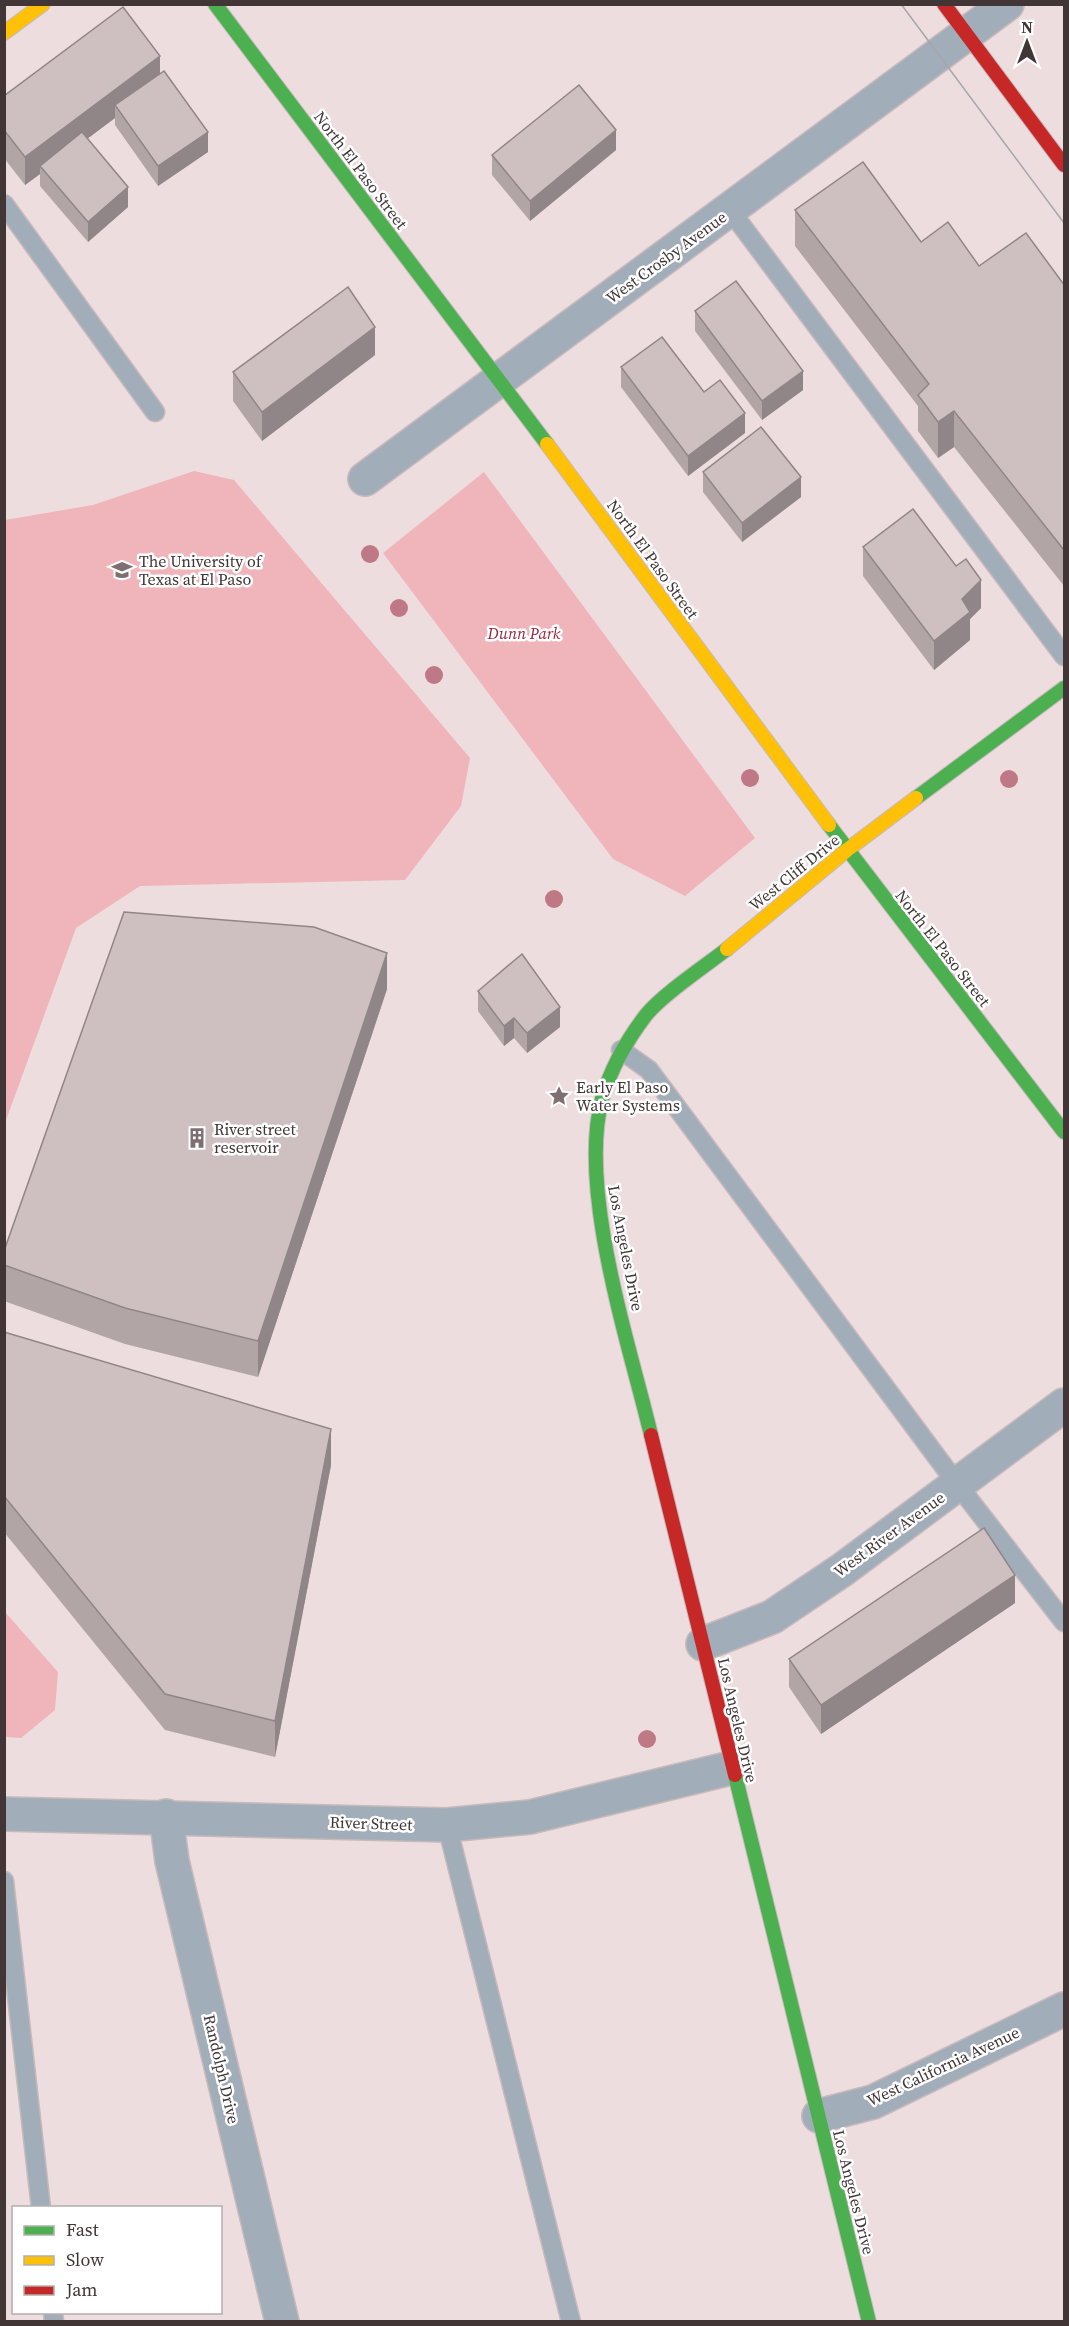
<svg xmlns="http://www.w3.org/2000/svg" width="1069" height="2326" viewBox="0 0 1069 2326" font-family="'Source Serif 4',serif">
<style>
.green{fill:#f0b5ba}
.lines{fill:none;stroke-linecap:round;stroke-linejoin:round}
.lane-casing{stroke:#c6babb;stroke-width:21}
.street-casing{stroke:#c6babb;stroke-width:36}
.fast-casing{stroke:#c6babb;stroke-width:16}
.slow-casing{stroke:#c6babb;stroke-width:16}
.jam-casing{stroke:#c6babb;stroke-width:16}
.lane{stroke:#a2adba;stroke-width:18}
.street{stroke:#a2adba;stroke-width:33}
.fast{stroke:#4caf50;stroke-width:14}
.slow{stroke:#ffc107;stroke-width:14}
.jam{stroke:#c62828;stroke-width:14}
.tram{stroke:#a7a6ab;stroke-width:1.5}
.tree{fill:#bf7885}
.wall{fill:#b1a5a6}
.shaded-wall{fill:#908687}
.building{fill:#cec0c1;stroke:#908687;stroke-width:1.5}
.labels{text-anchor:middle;stroke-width:5;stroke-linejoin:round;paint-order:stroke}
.street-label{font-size:16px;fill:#413536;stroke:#fff}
.poi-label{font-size:16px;fill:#413536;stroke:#fff;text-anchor:start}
.park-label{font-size:16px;font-style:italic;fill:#98253c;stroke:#fff}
</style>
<rect width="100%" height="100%" fill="#eeddde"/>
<g class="green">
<polygon points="194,471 234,480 470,758 461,806 405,880 140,886 76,928 5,1123 5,520 93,505"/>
<polygon points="484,472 755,838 685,896 613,859 383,553"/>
<polygon points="5,1612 58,1672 55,1710 21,1738 5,1737"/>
</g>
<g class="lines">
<g class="lane-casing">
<g id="lane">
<polyline points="4,204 155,412"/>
<polyline points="730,210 1064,656"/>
<polyline points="621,1050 649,1070 957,1484 1064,1622"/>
<polyline points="447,1825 571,2322"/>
<polyline points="4,1881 41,2208"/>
<polyline points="53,2312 54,2322"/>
</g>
</g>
<g class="street-casing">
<g id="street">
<polyline points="365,479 1007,4"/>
<polyline points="703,1644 772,1617 842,1570 1064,1405"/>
<polyline points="4,1814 447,1825 530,1817 731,1768"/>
<polyline points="166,1816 172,1861 282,2322"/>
<polyline points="819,2116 873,2102 1064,2009"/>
</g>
</g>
<g class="fast-casing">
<g id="fast">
<polyline points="215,4 547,444"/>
<polyline points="916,798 1064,688"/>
<polyline points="829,825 1064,1132"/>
<path d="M 651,1435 C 629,1343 578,1190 602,1099 C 611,1068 626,1041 646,1015 C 662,995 705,966 727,949"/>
<polyline points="735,1775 869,2322"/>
</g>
</g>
<g class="slow-casing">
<g id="slow">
<polyline points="4,33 43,4"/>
<polyline points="547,444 829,825"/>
<polyline points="727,949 847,850 916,798"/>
</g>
</g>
<g class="jam-casing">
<g id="jam">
<polyline points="944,4 1064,165"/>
<polyline points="651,1435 735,1775"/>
</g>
</g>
<use href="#lane" class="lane"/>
<use href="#street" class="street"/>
<use href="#fast" class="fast"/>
<use href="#slow" class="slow"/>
<use href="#jam" class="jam"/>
<polyline class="tram" points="901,4 1064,223"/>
</g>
<g class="tree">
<circle cx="370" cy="554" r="9"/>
<circle cx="399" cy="608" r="9"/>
<circle cx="434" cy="675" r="9"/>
<circle cx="750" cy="778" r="9"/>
<circle cx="1009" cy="779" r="9"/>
<circle cx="554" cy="899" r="9"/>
<circle cx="647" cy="1739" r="9"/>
</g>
<g class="wall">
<polygon points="160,74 208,152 158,186 115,125 115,118 87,139 128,207 88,242 40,186 40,174 25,185 4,158 4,96"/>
<polygon points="616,150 530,221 492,175 492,155"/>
<polygon points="795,210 921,242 979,266 1065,286 1064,586 954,447 938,458 918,431 918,406 795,246"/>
<polygon points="695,311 803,390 762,420 695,331"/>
<polygon points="375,355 262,441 233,401 233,372"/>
<polygon points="621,367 704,392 745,433 688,476 621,387"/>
<polygon points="703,472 801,497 742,542 703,492"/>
<polygon points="863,547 981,608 970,619 970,640 934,670 863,576"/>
<polygon points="387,989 258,1377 125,1344 4,1301 4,1251"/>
<polygon points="478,991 560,1027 527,1053 514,1038 504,1046 478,1011"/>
<polygon points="4,1332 331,1465 275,1757 165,1730 4,1532"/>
<polygon points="1015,1603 821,1734 789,1687 789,1659"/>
</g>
<g class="shaded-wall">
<polygon points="160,56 160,84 115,105 115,118 44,171 40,166 40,174 25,185 25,157"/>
<polygon points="616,130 616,150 530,221 530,201"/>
<polygon points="208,132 208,152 158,186 158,166"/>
<polygon points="128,187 128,207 88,242 88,222"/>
<polygon points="375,327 375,355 262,441 262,412"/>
<polygon points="803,371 803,390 762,420 762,401"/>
<polygon points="954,411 954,447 938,458 938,422"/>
<polygon points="745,413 745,433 688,476 688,456"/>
<polygon points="801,477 801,497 742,542 742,523"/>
<polygon points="1065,549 1065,585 1064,586 1064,550"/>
<polygon points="981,580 981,608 970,619 970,640 934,670 934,641 962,599"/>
<polygon points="387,953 387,989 258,1377 258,1341"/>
<polygon points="560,1007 560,1027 527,1053 527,1033"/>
<polygon points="514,1018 514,1038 504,1046 504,1026"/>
<polygon points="331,1429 331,1465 275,1757 275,1721"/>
<polygon points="1015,1575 1015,1603 821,1734 821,1705"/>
</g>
<g class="building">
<polygon points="123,7 160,56 25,157 4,130 4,96"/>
<polygon points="164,71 208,132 158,166 115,105"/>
<polygon points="579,85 616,130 530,201 492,155"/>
<polygon points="82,132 128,187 88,222 40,166"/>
<polygon points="863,162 921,242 948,222 979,266 1026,233 1065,286 1064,550 954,411 938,422 918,395 929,384 795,210"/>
<polygon points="736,281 803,371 762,401 695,311"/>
<polygon points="348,287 375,327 262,412 233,372"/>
<polygon points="662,337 704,392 720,380 745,413 688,456 621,367"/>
<polygon points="761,427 801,477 742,523 703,472"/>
<polygon points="913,509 956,566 966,559 981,580 962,599 970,612 934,641 863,547"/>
<polygon points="124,912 314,927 387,953 258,1341 125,1308 4,1265 4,1251"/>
<polygon points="522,954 560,1007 527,1033 514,1018 504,1026 478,991"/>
<polygon points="4,1332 331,1429 275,1721 165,1694 4,1496"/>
<polygon points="984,1528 1015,1575 821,1705 789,1659"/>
</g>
<defs>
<g id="university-bare" transform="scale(1.62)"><path d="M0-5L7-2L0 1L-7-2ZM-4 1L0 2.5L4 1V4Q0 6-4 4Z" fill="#7e7071" stroke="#fff" stroke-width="2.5" paint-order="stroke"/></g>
<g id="sight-bare" transform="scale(1.62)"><path d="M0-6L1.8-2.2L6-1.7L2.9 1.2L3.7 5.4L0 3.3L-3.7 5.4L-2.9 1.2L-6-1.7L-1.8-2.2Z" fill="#7e7071" stroke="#fff" stroke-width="2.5" paint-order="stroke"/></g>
<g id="building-bare" transform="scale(1.62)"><path d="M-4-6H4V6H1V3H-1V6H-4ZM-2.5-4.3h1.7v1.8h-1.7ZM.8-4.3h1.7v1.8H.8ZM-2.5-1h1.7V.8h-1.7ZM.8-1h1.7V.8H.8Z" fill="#7e7071" stroke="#fff" stroke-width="2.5" paint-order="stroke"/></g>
</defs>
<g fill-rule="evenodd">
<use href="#university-bare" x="122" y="570"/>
<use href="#sight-bare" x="559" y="1096"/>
<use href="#building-bare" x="197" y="1138"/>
</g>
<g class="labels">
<g class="street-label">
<text transform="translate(361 170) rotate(53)" y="6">North El Paso Street</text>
<text transform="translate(666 257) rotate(-36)" y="6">West Crosby Avenue</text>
<text transform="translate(653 559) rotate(54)" y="6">North El Paso Street</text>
<text transform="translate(794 872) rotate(-39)" y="6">West Cliff Drive</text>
<text transform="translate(943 948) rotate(52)" y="6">North El Paso Street</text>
<text transform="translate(626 1248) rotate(79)" y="6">Los Angeles Drive</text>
<text transform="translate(889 1534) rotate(-36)" y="6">West River Avenue</text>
<text transform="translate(738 1720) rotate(77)" y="6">Los Angeles Drive</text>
<text transform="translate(371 1823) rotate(2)" y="6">River Street</text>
<text transform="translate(943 2066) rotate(-25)" y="6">West California Avenue</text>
<text transform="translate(222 2069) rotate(77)" y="6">Randolph Drive</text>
<text transform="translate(854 2192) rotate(76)" y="6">Los Angeles Drive</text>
</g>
<g class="poi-label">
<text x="139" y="567">The University of<tspan x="139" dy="18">Texas at El Paso</tspan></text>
<text x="576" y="1093">Early El Paso<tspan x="576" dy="18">Water Systems</tspan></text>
<text x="214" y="1135">River street<tspan x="214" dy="18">reservoir</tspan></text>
</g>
<g class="park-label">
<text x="524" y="639">Dunn Park</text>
</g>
</g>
<rect width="1069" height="2326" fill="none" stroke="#413536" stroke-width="12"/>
<rect x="12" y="2206" width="210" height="108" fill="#ffffff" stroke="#b3aeaf" stroke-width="1.5"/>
<rect x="24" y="2226" width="30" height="9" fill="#4caf50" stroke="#b3aeaf" stroke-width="1.5"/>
<text x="66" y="2236" font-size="18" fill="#413536">Fast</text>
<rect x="24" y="2256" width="30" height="9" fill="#ffc107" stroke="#b3aeaf" stroke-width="1.5"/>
<text x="66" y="2266" font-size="18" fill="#413536">Slow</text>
<rect x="24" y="2286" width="30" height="9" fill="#c62828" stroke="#b3aeaf" stroke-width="1.5"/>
<text x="66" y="2296" font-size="18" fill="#413536">Jam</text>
<g transform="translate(1027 42)" stroke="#ffffff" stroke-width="4.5" paint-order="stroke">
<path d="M0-4.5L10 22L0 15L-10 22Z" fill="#413536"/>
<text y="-9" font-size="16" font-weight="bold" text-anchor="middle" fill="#413536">N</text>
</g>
</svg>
